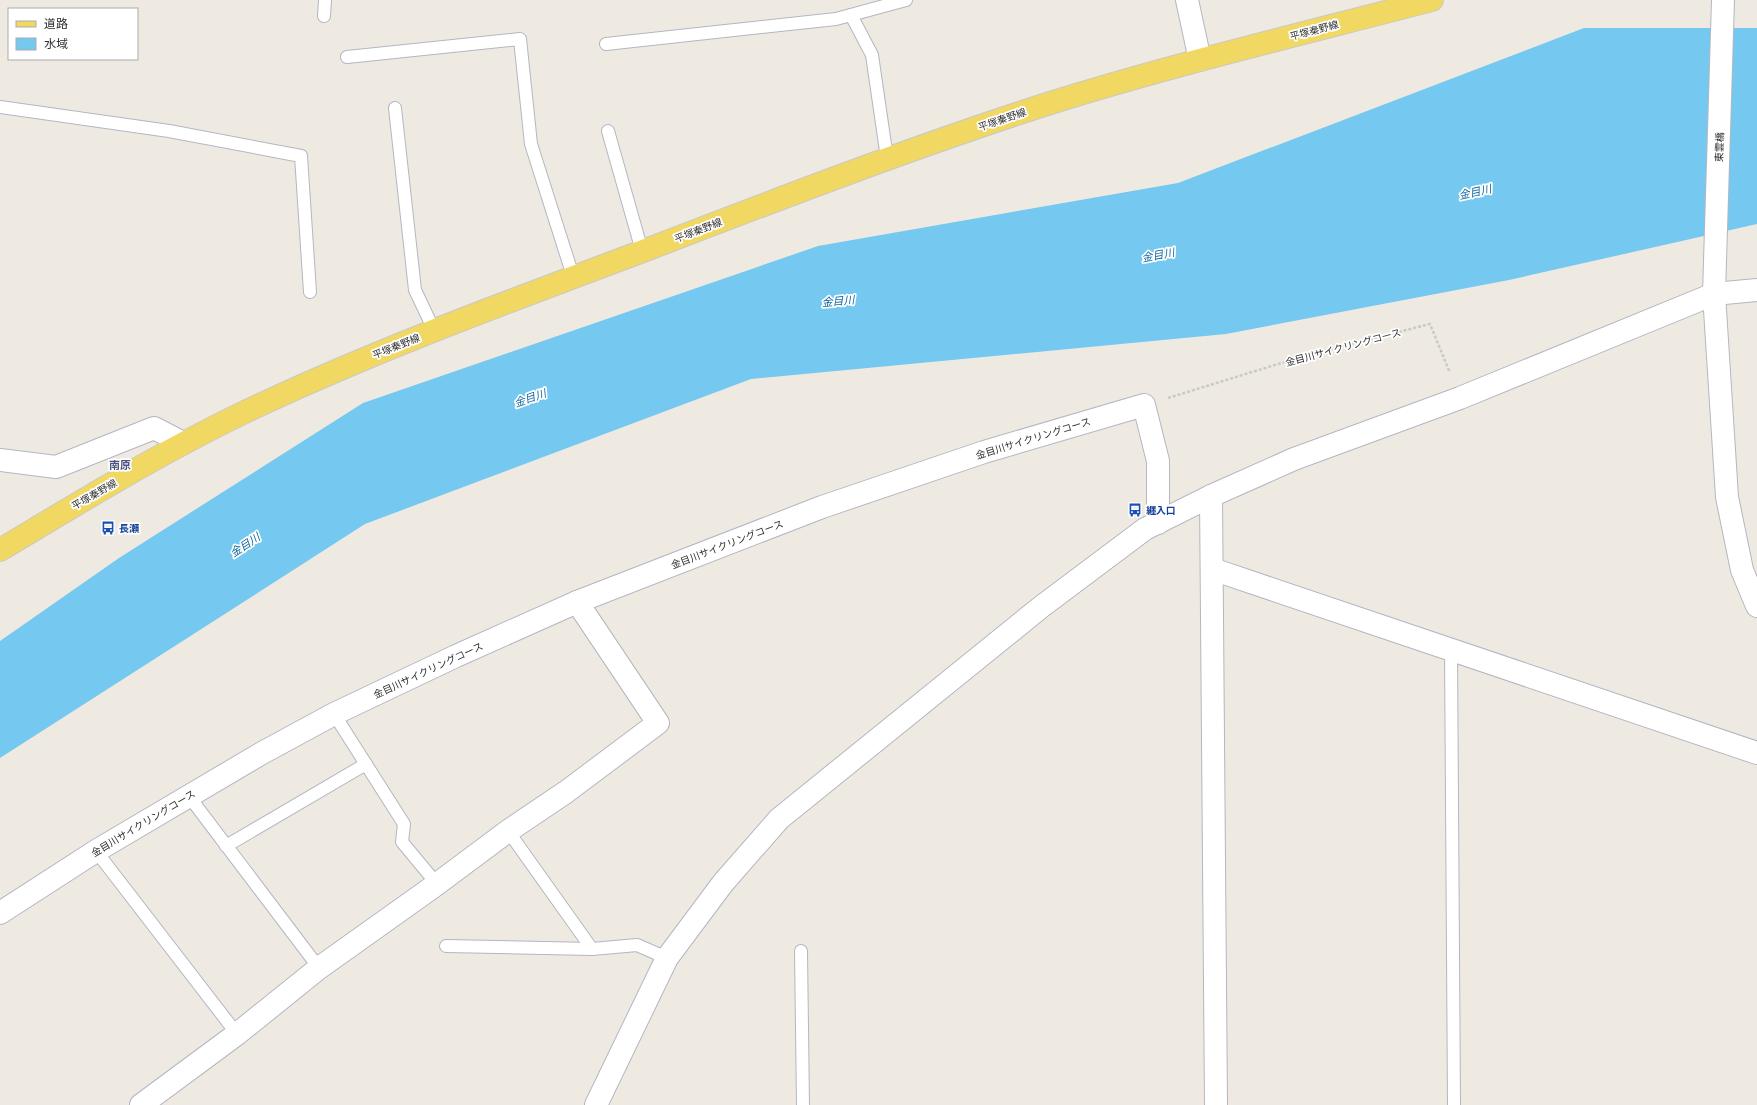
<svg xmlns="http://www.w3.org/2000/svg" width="1757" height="1105" viewBox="0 0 1757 1105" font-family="'Fira Sans','Noto Sans JP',sans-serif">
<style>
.water{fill:#75c8ef}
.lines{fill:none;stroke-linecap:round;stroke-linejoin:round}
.lane-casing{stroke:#b4b6c1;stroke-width:14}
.street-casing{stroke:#b4b6c1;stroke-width:24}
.secondary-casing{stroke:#b4b6c1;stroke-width:24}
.primary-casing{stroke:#c9c9c9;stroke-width:24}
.path{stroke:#c9c9c9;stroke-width:2.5;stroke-dasharray:3 2;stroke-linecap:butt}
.lane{stroke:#fff;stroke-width:12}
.street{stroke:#fff;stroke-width:22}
.secondary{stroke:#fff;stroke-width:22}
.primary{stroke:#f1d863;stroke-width:22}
.labels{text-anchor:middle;stroke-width:3.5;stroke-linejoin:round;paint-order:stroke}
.street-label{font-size:10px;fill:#2e2e2e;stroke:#fff}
.transit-label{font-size:10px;font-weight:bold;fill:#164399;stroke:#fff;text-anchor:start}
.water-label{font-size:11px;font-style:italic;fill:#0e67a2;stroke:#fff}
.neighbourhood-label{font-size:11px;font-weight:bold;fill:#4d537f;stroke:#fff}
</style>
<rect width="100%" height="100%" fill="#efeae1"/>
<polygon class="water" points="1584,28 1757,28 1757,224 1509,280 1226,334 751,379 365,524 0,758 0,641 119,558 363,403 818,246 1178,183"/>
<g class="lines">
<g class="lane-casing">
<g id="lane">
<polyline points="851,15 872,55 887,158"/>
<polyline points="324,16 325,0"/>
<polyline points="606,44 836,19 906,0"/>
<polyline points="347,57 520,39 531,144 573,276"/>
<polyline points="0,107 169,131 301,156 310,292"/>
<polyline points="395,108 415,290 434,330"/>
<polyline points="608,131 642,251"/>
<polyline points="1451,649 1454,1105"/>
<polyline points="334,714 404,824 402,842 437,884"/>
<polyline points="188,795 319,968"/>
<polyline points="508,831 592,949"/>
<polyline points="226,846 366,764"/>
<polyline points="96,851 237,1034"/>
<polyline points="446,946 592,949 637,945 667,958"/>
<polyline points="801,951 803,1105"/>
</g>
</g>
<g class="street-casing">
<g id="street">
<polyline points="1187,0 1200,60"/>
<polyline points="1714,294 1757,290"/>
<polyline points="0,460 56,467 154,428 183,443"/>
<polyline points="1211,496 1216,1105"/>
<polyline points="1212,569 1757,753"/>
<polyline points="0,913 96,851 262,753 334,714 456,656 577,602 822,507 984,452 1144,405 1158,461 1158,523"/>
<polyline points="141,1105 237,1034 319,968 437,884 508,831 566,792 658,723 577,602"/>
</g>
</g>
<g class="secondary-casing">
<g id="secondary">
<polyline points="1723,0 1714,294 1727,497 1742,570 1757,606"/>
<polyline points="596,1105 667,958 723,883 779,819 1041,607 1145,529 1211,496 1294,459 1460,398 1714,294"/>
</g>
</g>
<g class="primary-casing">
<path id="primary" d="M 0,550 C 82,501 163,451 249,410 C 380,348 516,299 651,248 C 781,198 911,148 1044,105 C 1171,65 1302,34 1432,0"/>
</g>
<polyline class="path" points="1168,398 1304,356 1430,324 1450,373"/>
<use href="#lane" class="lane"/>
<use href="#street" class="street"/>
<use href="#secondary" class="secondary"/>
<use href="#primary" class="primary"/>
</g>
<defs>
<g id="bus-bare" transform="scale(1.08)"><path d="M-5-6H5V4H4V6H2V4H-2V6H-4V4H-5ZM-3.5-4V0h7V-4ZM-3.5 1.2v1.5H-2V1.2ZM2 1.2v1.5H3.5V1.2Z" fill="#1a4fb4" stroke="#fff" stroke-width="2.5" paint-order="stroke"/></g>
</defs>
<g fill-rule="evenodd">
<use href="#bus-bare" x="1135" y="510"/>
<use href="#bus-bare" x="108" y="528"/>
</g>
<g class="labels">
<g class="street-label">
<text transform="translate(1314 30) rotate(-15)" y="4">平塚秦野線</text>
<text transform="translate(1002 119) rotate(-19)" y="4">平塚秦野線</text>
<text transform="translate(1719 147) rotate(-88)" y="4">東雲橋</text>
<text transform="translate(698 230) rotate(-21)" y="4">平塚秦野線</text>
<text transform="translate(396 346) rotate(-22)" y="4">平塚秦野線</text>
<text transform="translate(1343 347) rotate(-15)" y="4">金目川サイクリングコース</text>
<text transform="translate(1033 438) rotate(-17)" y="4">金目川サイクリングコース</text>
<text transform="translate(94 494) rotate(-30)" y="4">平塚秦野線</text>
<text transform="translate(727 544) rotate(-21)" y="4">金目川サイクリングコース</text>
<text transform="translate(428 670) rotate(-25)" y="4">金目川サイクリングコース</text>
<text transform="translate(143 823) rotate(-31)" y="4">金目川サイクリングコース</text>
</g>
<g class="transit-label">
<text x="1146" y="514">纒入口</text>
<text x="119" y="532">長瀬</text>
</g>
<g class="water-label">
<text transform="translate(1475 192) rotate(-13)" y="4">金目川</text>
<text transform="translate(1158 255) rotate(-11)" y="4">金目川</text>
<text transform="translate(838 301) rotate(-5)" y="4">金目川</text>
<text transform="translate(530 398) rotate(-19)" y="4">金目川</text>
<text transform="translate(245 545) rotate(-34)" y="4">金目川</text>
</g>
<g class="neighbourhood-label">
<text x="120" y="469">南原</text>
</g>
</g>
<rect x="8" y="8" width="130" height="52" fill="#ffffff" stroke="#ababab"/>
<rect x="16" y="21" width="20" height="6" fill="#f1d863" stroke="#ababab"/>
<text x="44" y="28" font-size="12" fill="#2e2e2e">道路</text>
<rect x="16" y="38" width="20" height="12" fill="#75c8ef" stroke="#ababab"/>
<text x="44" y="48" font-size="12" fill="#2e2e2e">水域</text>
</svg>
